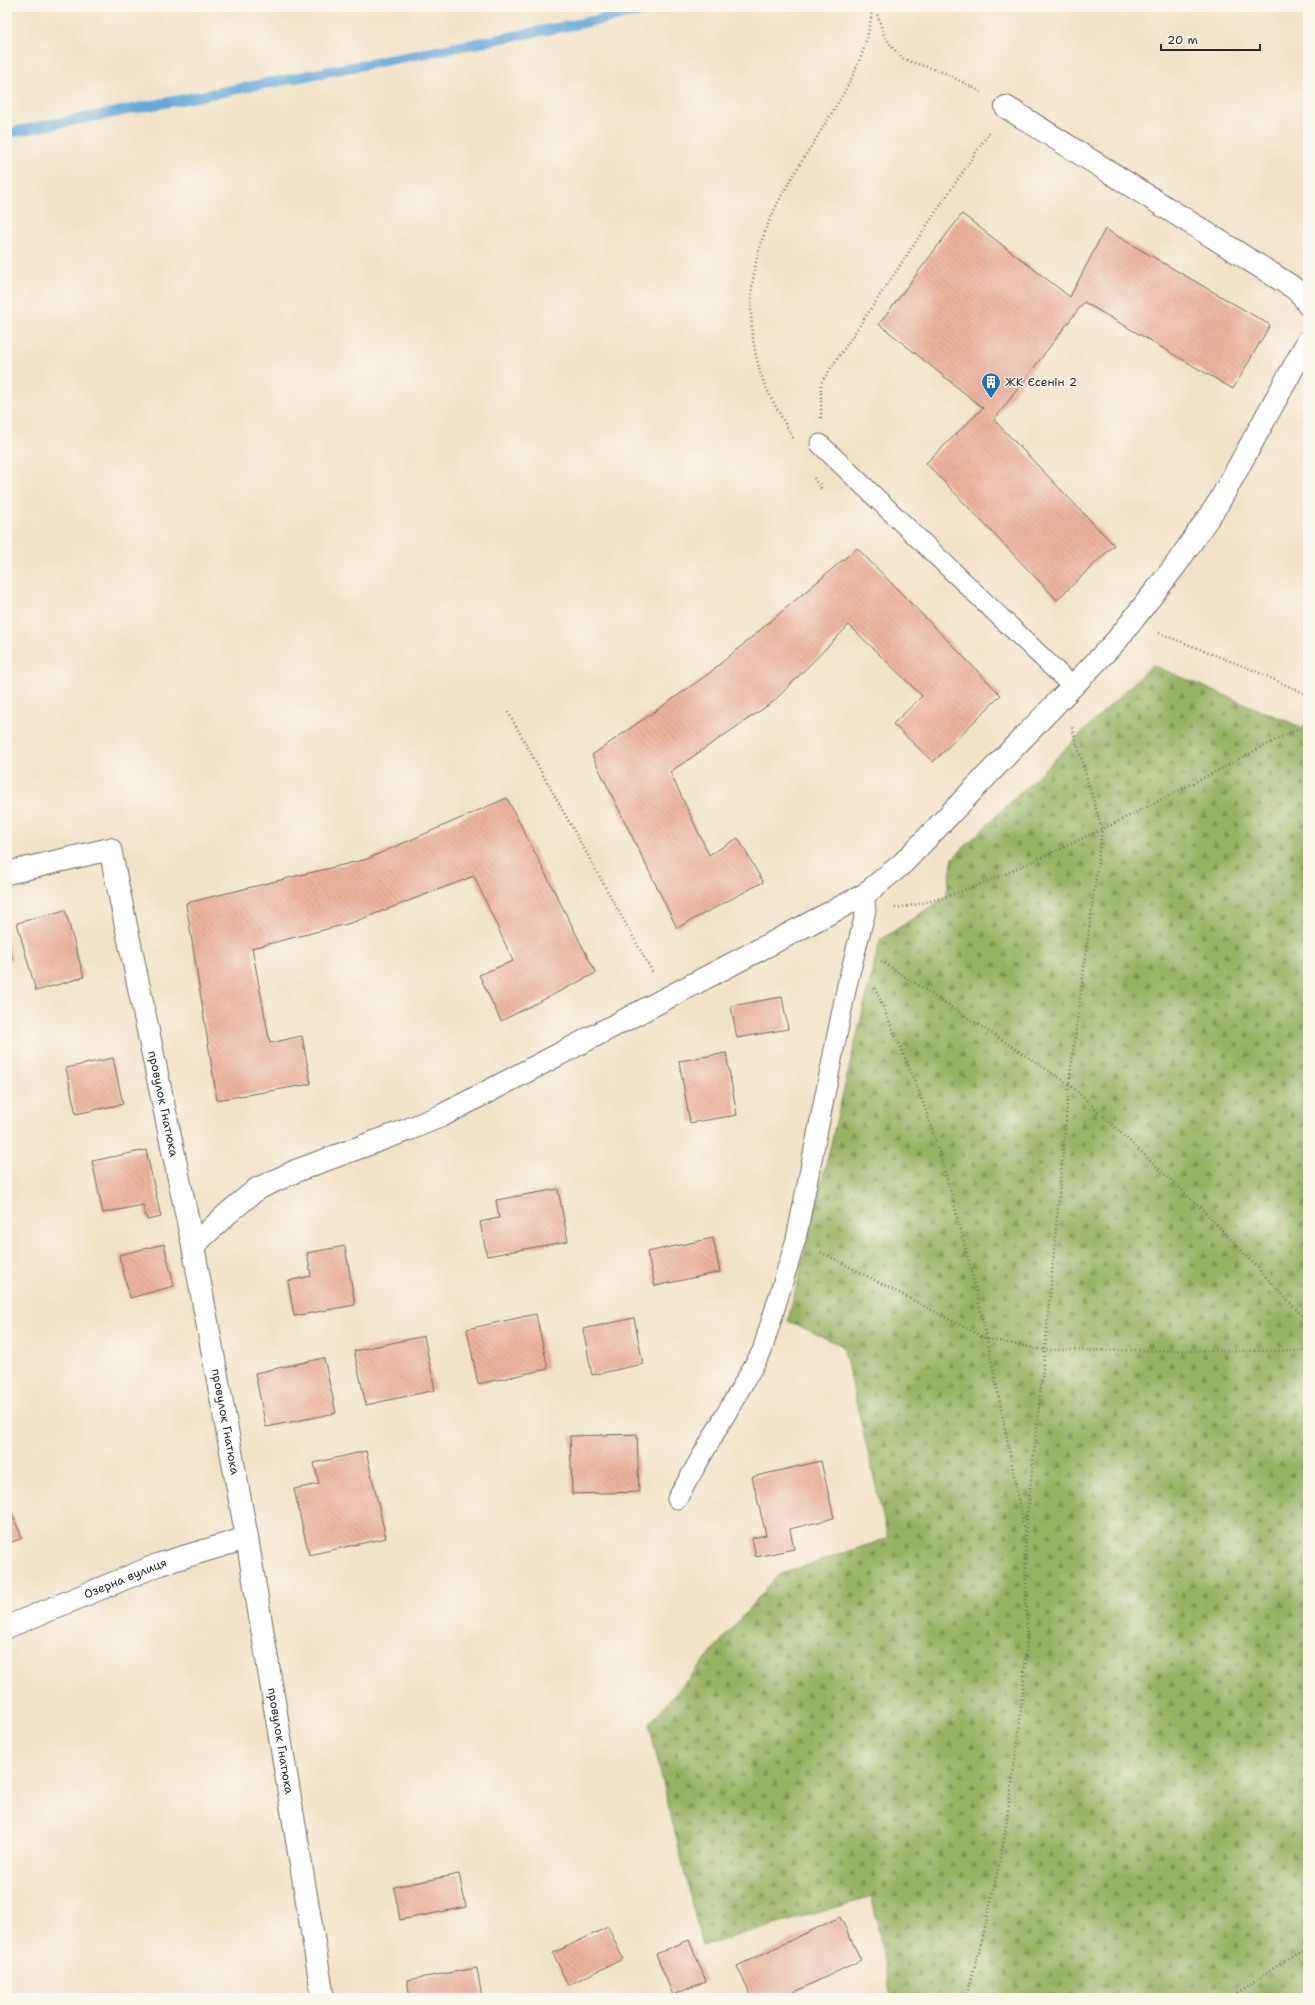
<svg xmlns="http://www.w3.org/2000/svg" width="1315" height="2005" viewBox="0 0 1315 2005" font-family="'Shantell Sans',sans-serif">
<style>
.forest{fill:url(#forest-firs);stroke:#626e48}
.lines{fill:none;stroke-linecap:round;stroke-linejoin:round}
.stream{stroke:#64a8d9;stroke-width:10}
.building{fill:url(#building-back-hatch)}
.service-casing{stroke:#706b62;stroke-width:21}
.minor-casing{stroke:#706b62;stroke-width:24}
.path{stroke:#706b62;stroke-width:2.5;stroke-dasharray:1 3;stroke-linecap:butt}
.service{stroke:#fff;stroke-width:19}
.minor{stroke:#fff;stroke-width:22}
.labels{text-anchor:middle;stroke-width:3;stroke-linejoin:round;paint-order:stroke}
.poi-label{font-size:12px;fill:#2b2b2b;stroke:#fbf7ec;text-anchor:start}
.street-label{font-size:12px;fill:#2b2b2b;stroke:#fbf7ec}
</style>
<defs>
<pattern id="forest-firs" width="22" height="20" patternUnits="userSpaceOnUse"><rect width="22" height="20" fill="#98b264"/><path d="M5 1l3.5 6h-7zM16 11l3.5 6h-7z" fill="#7c9153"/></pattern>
<pattern id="building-back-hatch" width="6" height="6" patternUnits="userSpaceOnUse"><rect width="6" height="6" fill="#ebb29d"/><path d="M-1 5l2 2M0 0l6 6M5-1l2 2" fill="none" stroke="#ca9987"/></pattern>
</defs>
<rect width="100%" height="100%" fill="#fbf7ec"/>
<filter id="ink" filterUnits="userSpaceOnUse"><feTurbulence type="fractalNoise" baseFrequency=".025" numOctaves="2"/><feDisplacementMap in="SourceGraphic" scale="8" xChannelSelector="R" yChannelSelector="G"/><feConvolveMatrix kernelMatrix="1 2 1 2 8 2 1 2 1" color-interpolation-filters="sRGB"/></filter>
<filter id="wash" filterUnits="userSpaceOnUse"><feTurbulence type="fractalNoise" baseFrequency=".012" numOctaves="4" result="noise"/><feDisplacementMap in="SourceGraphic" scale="16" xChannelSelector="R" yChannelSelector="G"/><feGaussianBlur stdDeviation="0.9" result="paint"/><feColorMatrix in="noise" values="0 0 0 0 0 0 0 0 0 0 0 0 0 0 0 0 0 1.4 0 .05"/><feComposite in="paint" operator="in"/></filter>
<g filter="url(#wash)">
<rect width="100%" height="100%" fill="#f1e3c7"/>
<polygon class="forest" points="1152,665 1308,730 1308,1991 1295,1998 891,1998 872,1897 702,1946 649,1724 778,1575 888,1538 843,1346 788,1321 880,940 946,897 953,858"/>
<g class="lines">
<polyline class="stream" points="7,133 667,7"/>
</g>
<g id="blocks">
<g class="building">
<polygon points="962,214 1070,297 1105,229 1270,325 1233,389 1084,302 994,420 1114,545 1057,600 926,463 983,408 879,324"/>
<polygon points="857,548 1001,695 933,762 893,724 922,696 849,625 773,702 670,772 709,855 738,838 763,882 677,928 592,755 707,675"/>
<polygon points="507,798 596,973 501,1021 479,975 513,961 474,876 351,923 252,948 270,1043 302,1036 311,1084 217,1100 186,903 367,859"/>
<polygon points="65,910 84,977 36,991 17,923"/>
<polygon points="7,941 12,959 7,960"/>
<polygon points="782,997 788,1029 737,1038 731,1006"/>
<polygon points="726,1053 737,1115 690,1123 679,1061"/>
<polygon points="113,1058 123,1104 76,1114 66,1068"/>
<polygon points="146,1150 161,1217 147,1220 143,1205 103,1213 92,1161"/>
<polygon points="558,1189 568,1241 487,1256 480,1222 499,1218 496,1200"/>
<polygon points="713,1238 720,1272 655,1286 647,1252"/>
<polygon points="164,1244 174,1286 130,1298 119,1255"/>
<polygon points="345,1246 355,1305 294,1316 288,1281 311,1276 307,1253"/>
<polygon points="536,1314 548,1369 478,1384 467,1329"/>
<polygon points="634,1318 643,1364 592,1375 583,1329"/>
<polygon points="424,1336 435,1390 366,1405 354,1351"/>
<polygon points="324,1358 336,1413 266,1427 255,1373"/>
<polygon points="637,1434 639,1492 572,1494 570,1436"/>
<polygon points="366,1451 386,1538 309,1555 294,1489 319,1484 314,1463"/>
<polygon points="821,1461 834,1518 790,1529 794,1549 756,1557 752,1538 766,1535 752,1477"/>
<polygon points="7,1502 22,1538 7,1544"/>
<polygon points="459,1874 466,1907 400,1920 394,1887"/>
<polygon points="840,1917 861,1960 782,1998 752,1998 737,1966"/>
<polygon points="608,1927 623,1959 568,1985 553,1953"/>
<polygon points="689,1940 706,1981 673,1995 656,1954"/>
<polygon points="477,1968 482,1998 410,1998 407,1980"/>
</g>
</g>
</g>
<g filter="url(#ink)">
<use href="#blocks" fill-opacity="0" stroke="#706b62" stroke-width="1"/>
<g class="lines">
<g class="service-casing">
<g id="service">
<polyline points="820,444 1072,686"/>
<polyline points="677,1499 762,1351 796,1239 847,985 866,910 864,895"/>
</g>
</g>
<g class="minor-casing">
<g id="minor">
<polyline points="1006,107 1294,288 1303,296 1308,305"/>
<path id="s1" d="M 7,873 L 110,849 L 193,1246 L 247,1538 L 323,1998"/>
<polyline points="193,1246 227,1214 257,1189 298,1170 407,1130 441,1116 864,895 903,863 1117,640 1175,566 1219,502 1308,341"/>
<path id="s2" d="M 7,1627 L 160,1564 L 247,1538"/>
</g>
</g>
<g class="path">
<polyline points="875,7 884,35 892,47 903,59 945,73 983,93"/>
<polyline points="821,418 821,383 991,130"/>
<path d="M 793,438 C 781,415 764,390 758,364 C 747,323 749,273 765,232 C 779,194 804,159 825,124 C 848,87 869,52 872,7"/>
<polyline points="814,478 820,489"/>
<polyline points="821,483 821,490"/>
<polyline points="1159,633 1253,670 1308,695"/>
<polyline points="508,712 653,973"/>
<path d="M 895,908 C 949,901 1000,876 1049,854 C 1137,814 1222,768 1308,723"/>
<polyline points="881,961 1069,1084 1207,1214 1308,1322"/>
<path d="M 875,988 C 893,1031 913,1073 928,1117 C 972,1252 999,1392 1024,1531"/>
<polyline points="821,1252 987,1339 1045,1350 1308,1351"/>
<polyline points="966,1998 984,1932 1004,1840 1019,1731 1027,1644 1025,1536 1045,1350 1069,1084 1102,830 1072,727"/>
<polyline points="1226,1998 1308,1948"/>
</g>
<use href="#service" class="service"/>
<use href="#minor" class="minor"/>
</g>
</g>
<defs>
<g id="building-pin" transform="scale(1)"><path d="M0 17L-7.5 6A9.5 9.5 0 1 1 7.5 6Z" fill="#1f6fb2" stroke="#fbf7ec"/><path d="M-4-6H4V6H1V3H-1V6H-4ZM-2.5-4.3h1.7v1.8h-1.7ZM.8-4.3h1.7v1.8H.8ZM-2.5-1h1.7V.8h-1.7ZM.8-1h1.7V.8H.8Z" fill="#fff"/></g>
</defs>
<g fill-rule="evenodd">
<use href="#building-pin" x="991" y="382"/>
</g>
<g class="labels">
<g class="poi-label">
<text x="1005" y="386">ЖК Єсенін 2</text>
</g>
<g class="street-label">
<text dy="4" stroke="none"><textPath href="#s1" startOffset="366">провулок Гнатюка</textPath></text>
<text dy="4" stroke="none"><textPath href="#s1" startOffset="690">провулок Гнатюка</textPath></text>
<text dy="4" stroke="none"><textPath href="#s2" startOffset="128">Озерна вулиця</textPath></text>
<text dy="4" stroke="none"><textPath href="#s1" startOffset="1014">провулок Гнатюка</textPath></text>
</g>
</g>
<rect width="1315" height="2005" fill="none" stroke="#fbf7ec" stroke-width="24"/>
<path d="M1161 44v6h99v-6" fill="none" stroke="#2b2b2b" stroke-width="2"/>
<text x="1167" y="44" font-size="12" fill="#2b2b2b" stroke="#fbf7ec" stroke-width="3" paint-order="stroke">20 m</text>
</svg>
